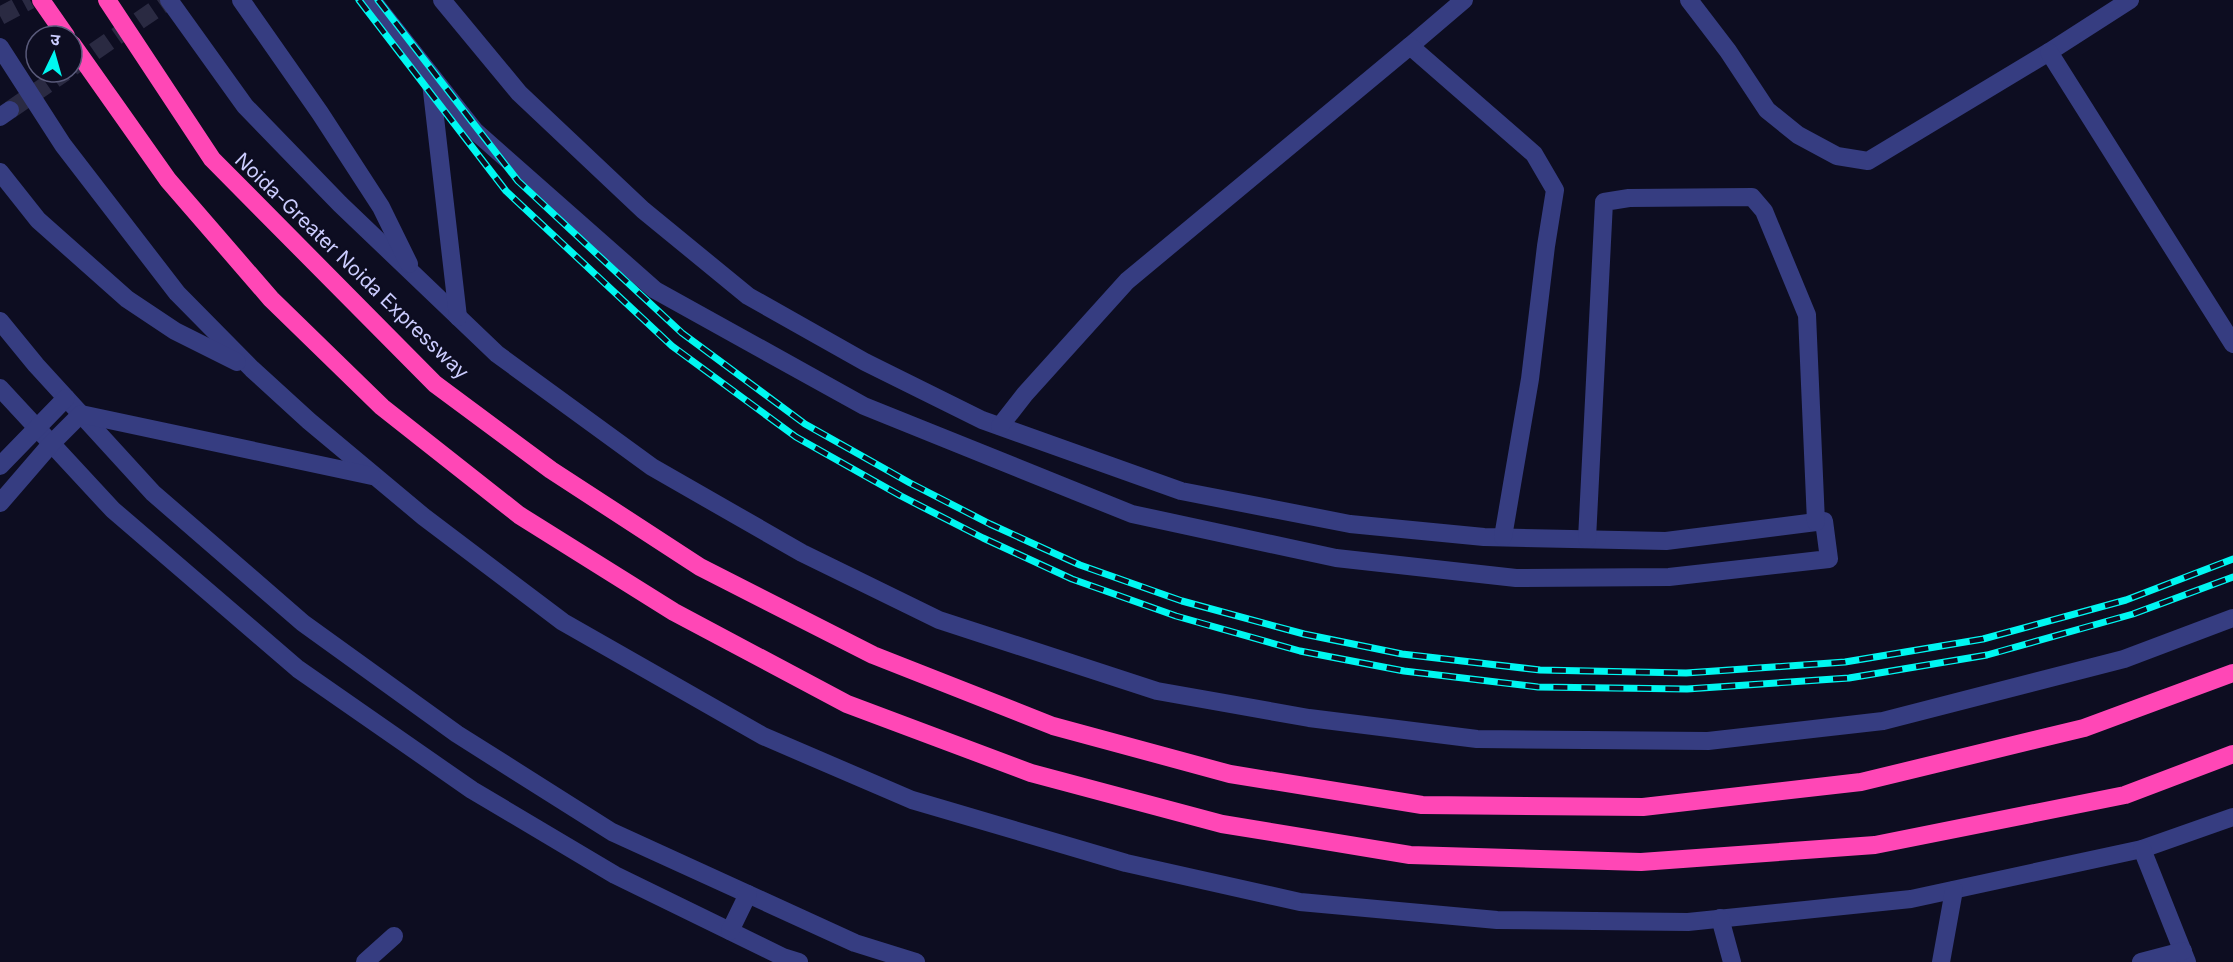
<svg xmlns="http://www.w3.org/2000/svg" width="2233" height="962" viewBox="0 0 2233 962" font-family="Inter,'Noto Sans Devanagari',sans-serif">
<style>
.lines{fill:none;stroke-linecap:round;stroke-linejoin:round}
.minor-tunnel{stroke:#2a2a42;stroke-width:18;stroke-dasharray:18 9;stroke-linecap:butt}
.minor{stroke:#363d81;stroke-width:18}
.highway{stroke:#ff47b6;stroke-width:18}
.rail-casing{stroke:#00f7f1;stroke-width:7}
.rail{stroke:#0d0d21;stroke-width:4.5;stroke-dasharray:14;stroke-linecap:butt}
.labels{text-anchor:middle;stroke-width:4.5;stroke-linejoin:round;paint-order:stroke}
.street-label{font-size:20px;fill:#cccdff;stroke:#0d0d21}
</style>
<rect width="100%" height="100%" fill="#0d0d21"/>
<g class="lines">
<g class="minor-tunnel">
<polyline points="0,16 30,0"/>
<polyline points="72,67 169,0"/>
<polyline points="10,110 65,72"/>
</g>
<g class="minor">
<polyline points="169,0 245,106 340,204 497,354 652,467 802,553 939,620 1157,691 1309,718 1477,739 1708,741 1883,721 2124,659 2233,618"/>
<polyline points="241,0 320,113 381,207 409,264"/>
<polyline points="372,0 475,131 655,290 864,406 1132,514 1336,558 1516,578 1669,577 1829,559 1824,521 1666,541 1484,537 1350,524 1181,491 982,420 865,362 748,296 643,210 519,93 442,0"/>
<polyline points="1689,0 1728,51 1767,110 1798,135 1837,156 1868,161 2049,52 2130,0"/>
<polyline points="1410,46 1464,0"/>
<polyline points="0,47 63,145 177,293 252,369 309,421 424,517 563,622 763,736 912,800 1126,863 1300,902 1497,920 1688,922 1911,899 2142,849 2233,817"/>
<polyline points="2049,52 2233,344"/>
<polyline points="430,74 458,317"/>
<polyline points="0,117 10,110"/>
<polyline points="0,172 38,220 127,299 175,331 237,362"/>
<polyline points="0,321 36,365 153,493 303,623 457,734 612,832 855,943 916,962"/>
<polyline points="0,388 113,510 298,669 472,790 615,875 783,957 799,962"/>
<polyline points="1000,426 1025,394 1127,281 1410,46 1534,154 1555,190 1546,246 1530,379 1503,537"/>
<polyline points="0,466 66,398"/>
<polyline points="0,503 51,444 81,414 372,476"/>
<polyline points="1587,539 1604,202 1629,198 1752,197 1764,211 1807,315 1816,522"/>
<polyline points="2142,849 2187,962"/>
<polyline points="1720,918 1732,962"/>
<polyline points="730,931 748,894"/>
<polyline points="365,962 394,936"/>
<polyline points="1941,962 1954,890"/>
<polyline points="2141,962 2183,951"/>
</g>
<g class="highway">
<polyline points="41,0 66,36"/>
<polyline points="107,0 212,159 435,384 551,470 700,567 873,655 1053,726 1230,774 1422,805 1643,807 1861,782 2084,728 2233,673"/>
<polyline points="72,44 168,180 271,299 382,407 519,515 674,612 847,704 1031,773 1222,824 1410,855 1641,862 1875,845 2125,795 2233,754"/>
</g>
<g class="rail-casing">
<g id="rail">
<polyline points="359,0 506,191 672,346 796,437 901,496 983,538 1072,579 1176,616 1300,651 1404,671 1538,687 1687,689 1849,678 1987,655 2133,614 2233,577"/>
<polyline points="378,0 518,181 682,333 805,424 910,483 990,524 1080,565 1182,601 1304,634 1402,654 1540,670 1686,673 1845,662 1983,639 2126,600 2233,559"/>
</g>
</g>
<use href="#rail" class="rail"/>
</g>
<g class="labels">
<g class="street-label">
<text transform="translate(352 266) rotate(44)" y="7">Noida-Greater Noida Expressway</text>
</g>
</g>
<g transform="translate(54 54) rotate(5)"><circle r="28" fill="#0d0d21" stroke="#595a7a" stroke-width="1.5"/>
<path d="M0-4.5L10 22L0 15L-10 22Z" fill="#00f7f1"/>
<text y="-9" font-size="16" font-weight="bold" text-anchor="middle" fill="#cccdff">उ</text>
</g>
</svg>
